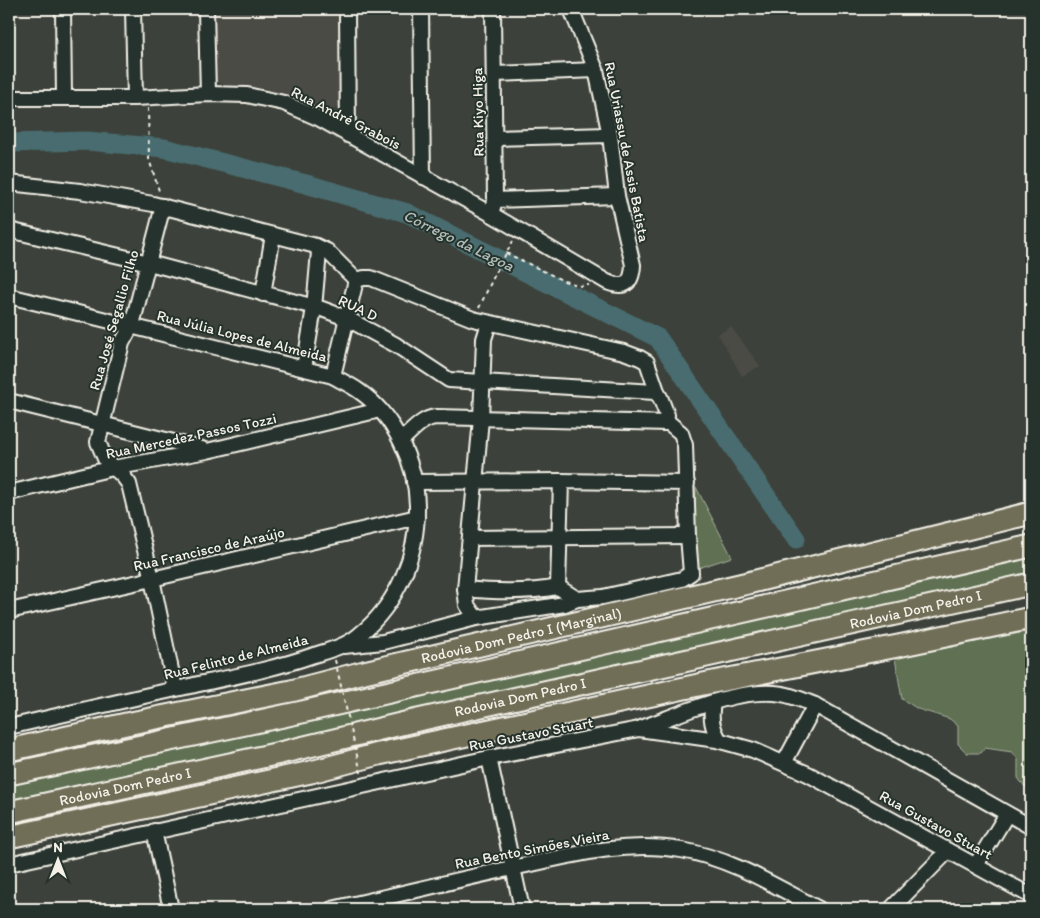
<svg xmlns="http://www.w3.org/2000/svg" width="1040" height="918" viewBox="0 0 1040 918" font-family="Itim,sans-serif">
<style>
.built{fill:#4c4c45}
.green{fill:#5e7053;stroke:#a9b09e}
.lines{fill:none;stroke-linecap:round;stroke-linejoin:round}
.river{stroke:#496c6f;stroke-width:19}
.minor-casing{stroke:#f4f1e8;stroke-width:18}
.highway-casing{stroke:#f4f1e8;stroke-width:25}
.path{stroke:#f4f1e8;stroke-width:2;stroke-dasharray:4 4;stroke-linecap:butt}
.minor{stroke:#26332d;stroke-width:14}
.highway{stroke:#716e59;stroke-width:21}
.path-bridge{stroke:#f4f1e8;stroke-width:2;stroke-dasharray:4 4;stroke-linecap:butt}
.labels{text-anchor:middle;stroke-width:4;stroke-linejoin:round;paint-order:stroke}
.street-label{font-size:15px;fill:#f4f1e8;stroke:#26332d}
.water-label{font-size:16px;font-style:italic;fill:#b0bcb8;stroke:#26332d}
</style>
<rect width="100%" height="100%" fill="#3c423b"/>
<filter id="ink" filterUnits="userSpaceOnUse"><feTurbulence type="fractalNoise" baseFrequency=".02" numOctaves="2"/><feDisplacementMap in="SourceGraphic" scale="10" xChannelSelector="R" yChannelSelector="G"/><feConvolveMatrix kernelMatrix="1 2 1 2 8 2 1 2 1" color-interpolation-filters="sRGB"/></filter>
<g filter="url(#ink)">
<g class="built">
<polygon points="212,9 340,9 342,104 326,114 264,88 231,86 214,81"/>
<polygon points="731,327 760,366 742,376 718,334"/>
</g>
<g class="green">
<polygon points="696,487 732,557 698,568 693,561"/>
<polygon points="1031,554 1031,574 9,801 9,783"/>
<polygon points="1031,631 1031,788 1025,787 1018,778 1018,759 1012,752 985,748 981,753 967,753 958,744 958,726 950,719 918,709 902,699 895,658"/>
</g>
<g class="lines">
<polyline class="river" points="9,143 87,141 164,148 306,184 407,213 658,338 796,539"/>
<g class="minor-casing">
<g id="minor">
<polyline points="63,9 64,97"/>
<polyline points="133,9 135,98"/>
<polyline points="206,9 208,94"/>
<polyline points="347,9 348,135"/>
<polyline points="421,9 423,177"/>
<polyline points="494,74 596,70"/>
<path d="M 9,98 L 135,98 L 208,94 L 247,95 L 284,103 L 318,118 L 491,214 L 607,282 C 625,289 632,284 633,265 L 617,196 L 610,135 L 596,70 L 571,9"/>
<polyline points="495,138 610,135"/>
<polyline points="9,183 80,191 153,204 316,246 319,252 314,308 304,368"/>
<polyline points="495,200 617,196"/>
<polyline points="163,206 132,325 122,343 98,442 106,461 123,476 129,484 152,579 175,689"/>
<polyline points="491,214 495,200 493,9"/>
<polyline points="9,230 149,263 322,309 346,318 396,345 449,380 655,392 660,397 667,415 664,423"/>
<polyline points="316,246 327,251 356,280"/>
<polyline points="356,280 364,278 371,278 473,319 624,352 640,358 647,362 658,394"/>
<polyline points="263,294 273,235"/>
<path d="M 9,296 L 333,376 C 341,381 351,385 359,391 C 394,415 416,463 417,505 C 418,554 398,604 359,635 C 346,646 330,650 314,655 C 274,669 232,677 190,686 C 129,699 69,713 9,727"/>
<polyline points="333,376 356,280"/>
<polyline points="9,401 202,449"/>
<polyline points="414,482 561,481 687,483"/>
<polyline points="9,493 113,468 207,451 380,410"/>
<polyline points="471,538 688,536"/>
<polyline points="558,587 561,481"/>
<path d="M 465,589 C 496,592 527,593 558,587 L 577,599"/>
<polyline points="9,611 152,579 417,517"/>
<polyline points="476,618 467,605 465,589 481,419 484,339 489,323"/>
<path d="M 344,646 L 383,642 L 476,618 L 565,604 L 577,599 L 603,597 L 682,579 L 691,573 L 688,536 L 685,445 L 681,433 L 669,423 L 436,417 C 422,418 411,432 401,441"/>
<path d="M 713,703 C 710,718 712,728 720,741"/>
<path d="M 641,728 C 683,713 738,687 782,694 C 794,696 805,701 815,705 L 1031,827"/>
<polyline points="489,758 522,909"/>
<polyline points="784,763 815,705"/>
<polyline points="154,831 171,909"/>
<polyline points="9,864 489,758 639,729 717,740 753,750 808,774 1031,896"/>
<polyline points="976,865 1007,814"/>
<path d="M 332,909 C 398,895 464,878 531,864 C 579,853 631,841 681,850 C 730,858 775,886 819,909"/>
<polyline points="891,909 948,851"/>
</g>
</g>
<g class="highway-casing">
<g id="highway">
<path id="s1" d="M 9,750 L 126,724 L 291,691 L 364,672 L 748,583 L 1031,513"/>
<polyline points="9,774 302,712 1031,546"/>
<path id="s2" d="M 9,812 L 280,753 L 409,722 L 1031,584"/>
<polyline points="9,837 311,772 379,754 703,684 898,646 1031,618"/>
</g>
</g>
<g class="path">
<polyline points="148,108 149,159 160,194"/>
<polyline points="506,253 564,281 581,286 589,285"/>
<polyline points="479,308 496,272 513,241"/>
</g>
<use href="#minor" class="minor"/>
<use href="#highway" class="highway"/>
<polyline class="path-bridge" points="335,660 361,773"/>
</g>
</g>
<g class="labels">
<g class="street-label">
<text transform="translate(478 112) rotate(-91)" y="5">Rua Kiyo Higa</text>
<text transform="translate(346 118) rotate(27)" y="5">Rua André Grabois</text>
<text transform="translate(627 152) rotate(79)" y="5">Rua Uriassu de Assis Batista</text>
<text transform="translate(358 308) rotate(25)" y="5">RUA D</text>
<text transform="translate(114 320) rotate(-74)" y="5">Rua José Segallio Filho</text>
<text transform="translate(242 336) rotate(14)" y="5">Rua Júlia Lopes de Almeida</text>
<text transform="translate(191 436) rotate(-12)" y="5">Rua Mercedez Passos Tozzi</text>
<text transform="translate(209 549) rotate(-13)" y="5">Rua Francisco de Araújo</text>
<text dy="5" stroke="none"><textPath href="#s2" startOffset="929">Rodovia Dom Pedro I</textPath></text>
<text dy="5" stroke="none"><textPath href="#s1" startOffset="525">Rodovia Dom Pedro I (Marginal)</textPath></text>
<text transform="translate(236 657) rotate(-14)" y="5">Rua Felinto de Almeida</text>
<text dy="5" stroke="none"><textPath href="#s2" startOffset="524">Rodovia Dom Pedro I</textPath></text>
<text transform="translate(531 734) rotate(-11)" y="5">Rua Gustavo Stuart</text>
<text dy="5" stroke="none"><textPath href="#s2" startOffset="119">Rodovia Dom Pedro I</textPath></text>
<text transform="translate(936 825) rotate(29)" y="5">Rua Gustavo Stuart</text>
<text transform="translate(532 849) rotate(-11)" y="5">Rua Bento Simões Vieira</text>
</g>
<g class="water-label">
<text transform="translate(459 240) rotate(26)" y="6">Córrego da Lagoa</text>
</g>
</g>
<rect width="1040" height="918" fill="none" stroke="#26332d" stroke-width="30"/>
<rect x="15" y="15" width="1010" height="888" fill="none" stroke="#f4f1e8" stroke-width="2" filter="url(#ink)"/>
<g transform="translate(58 860)" stroke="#26332d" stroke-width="4" paint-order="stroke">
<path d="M0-4L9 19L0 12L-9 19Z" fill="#f4f1e8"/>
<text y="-8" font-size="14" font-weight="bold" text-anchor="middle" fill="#f4f1e8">N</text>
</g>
</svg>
